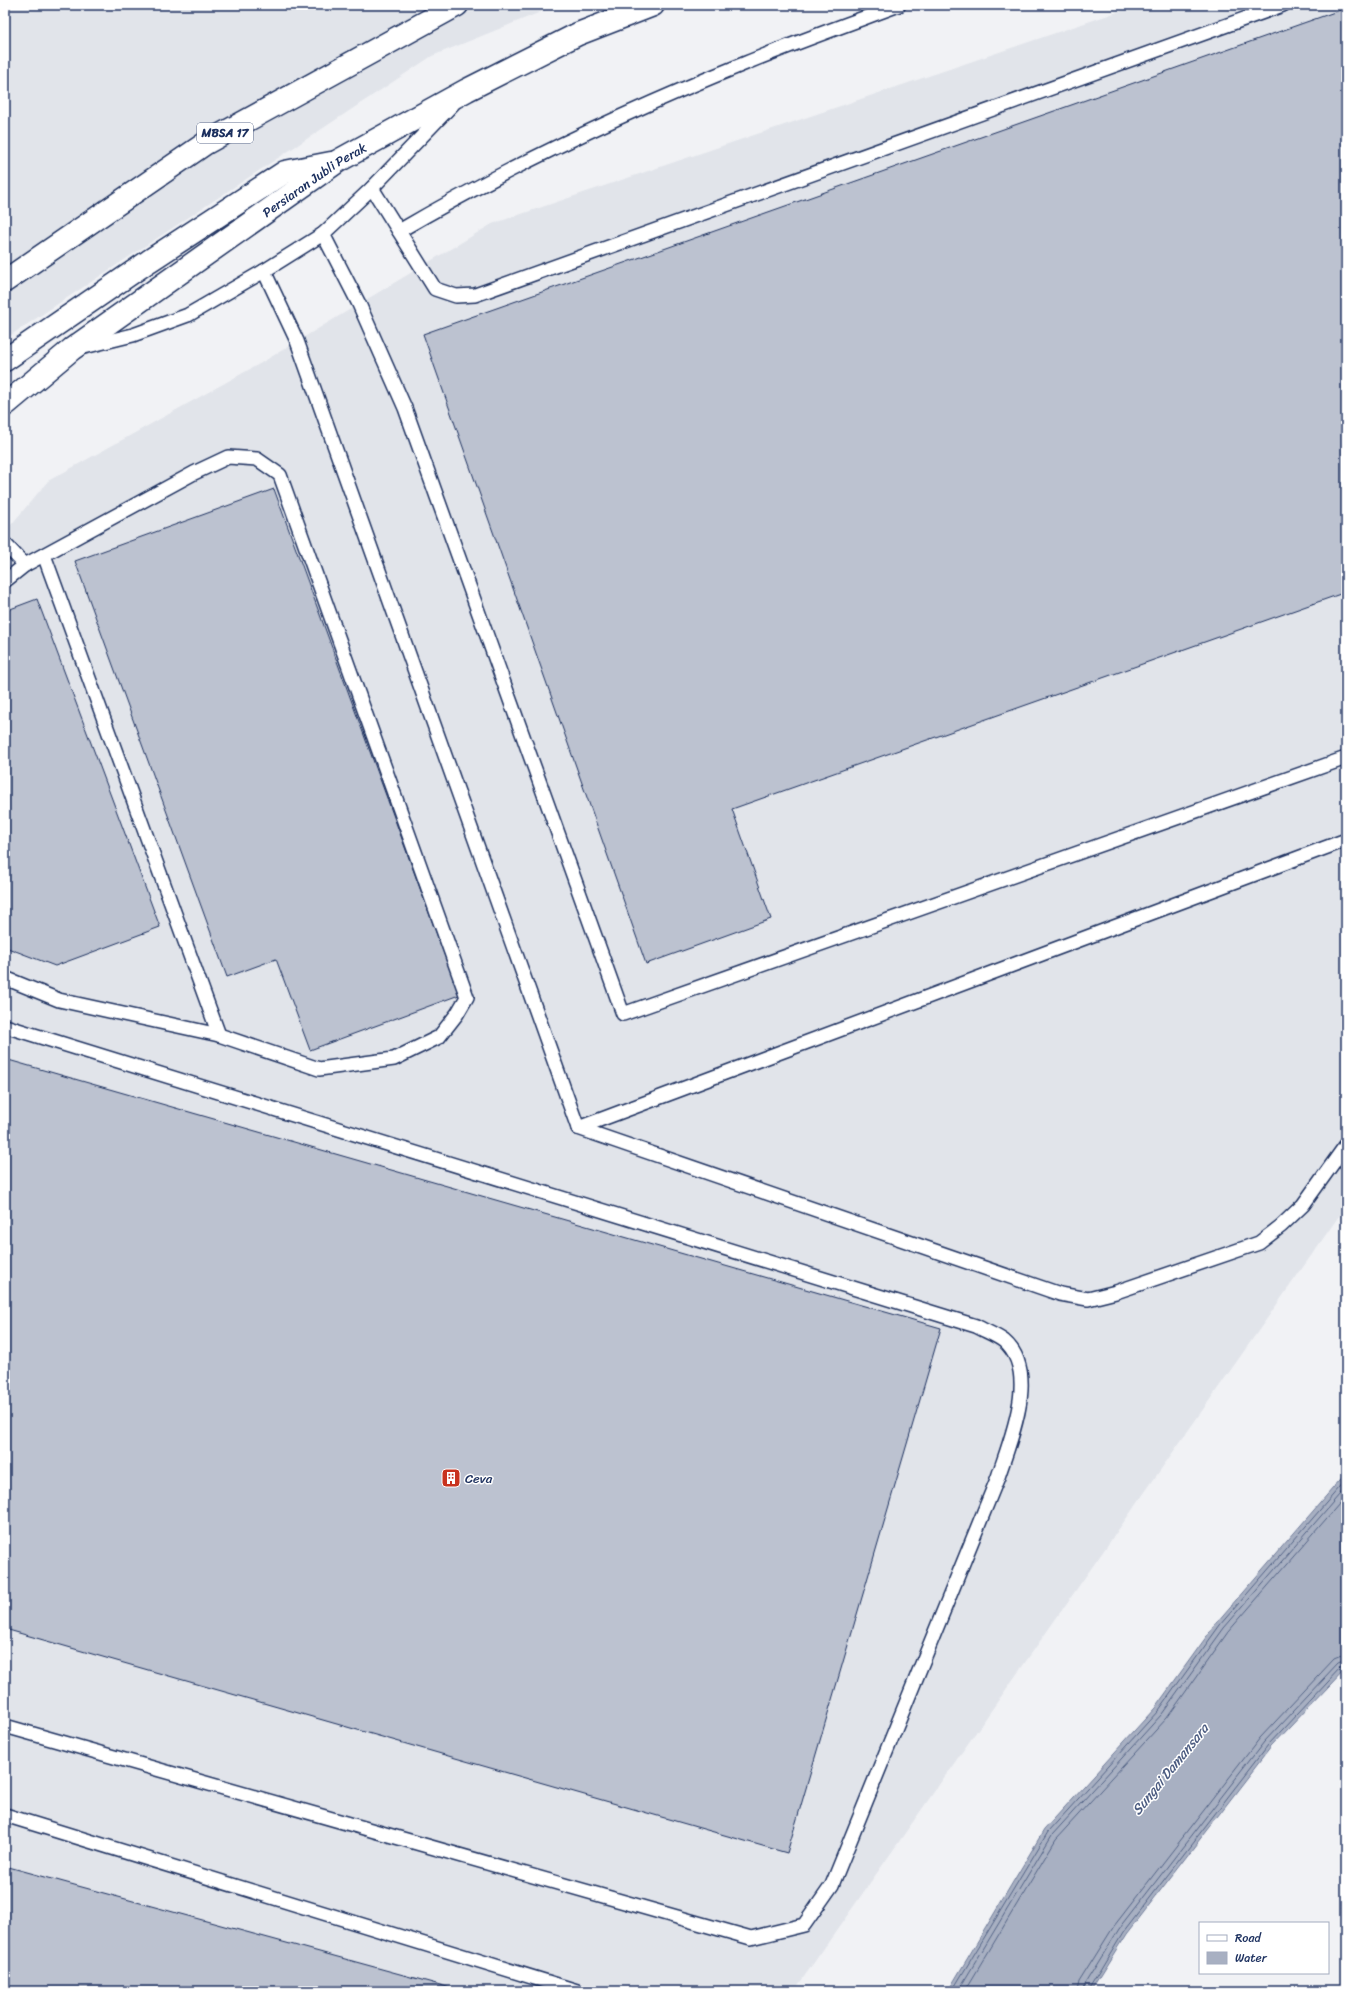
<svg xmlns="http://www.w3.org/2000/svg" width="1351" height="1996" viewBox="0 0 1351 1996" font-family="Sriracha,sans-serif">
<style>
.built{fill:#e1e4ea}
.water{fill:#a8b0c2;stroke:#707c9a}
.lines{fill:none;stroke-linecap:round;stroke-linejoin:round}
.shore{stroke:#536386;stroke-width:1}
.building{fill:#bcc2d0;stroke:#1b2f5e}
.lane-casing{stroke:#1b2f5e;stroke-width:16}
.primary-casing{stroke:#1b2f5e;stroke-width:25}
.lane{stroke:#fff;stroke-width:13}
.primary{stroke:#fff;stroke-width:22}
.labels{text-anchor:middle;stroke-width:3;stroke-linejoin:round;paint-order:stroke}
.shield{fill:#fff;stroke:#5f6d8e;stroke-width:1}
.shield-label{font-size:12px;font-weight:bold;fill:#1b2f5e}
.street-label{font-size:13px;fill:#1b2f5e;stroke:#fff}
.poi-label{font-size:13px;fill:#1b2f5e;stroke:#fff;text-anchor:start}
.water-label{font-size:14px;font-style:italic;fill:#4c5c81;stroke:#fff}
</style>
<rect width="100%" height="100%" fill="#f1f2f5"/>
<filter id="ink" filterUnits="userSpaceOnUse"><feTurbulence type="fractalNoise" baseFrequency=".025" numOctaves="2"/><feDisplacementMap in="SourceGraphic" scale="8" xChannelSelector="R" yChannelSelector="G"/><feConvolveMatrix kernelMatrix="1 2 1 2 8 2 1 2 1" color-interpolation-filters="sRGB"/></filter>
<g filter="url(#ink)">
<g class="built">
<polygon points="5,5 558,5 432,56 5,339"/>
<polygon points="1138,5 1346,5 1346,1206 794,1991 5,1991 5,532 48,481 261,363 492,224"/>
</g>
<polygon class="water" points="1346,1473 1346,1668 1271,1747 1126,1935 1091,1991 948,1991 1044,1830 1155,1708 1217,1622"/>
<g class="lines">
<g class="shore">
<polyline points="952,1991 1048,1832 1158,1711 1220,1625 1346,1480"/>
<polyline points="958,1991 1052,1835 1162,1714 1224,1628 1346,1487"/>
<polyline points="965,1991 1056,1839 1167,1718 1228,1632 1346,1496"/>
<polyline points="1077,1991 1079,1982 1114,1926 1260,1738 1334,1659 1346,1654"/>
<polyline points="1083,1991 1084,1985 1119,1929 1264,1742 1338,1663 1346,1660"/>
<polyline points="1088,1991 1123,1933 1268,1745 1341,1667 1346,1665"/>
</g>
</g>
<g class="building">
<polygon points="1346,8 1346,592 732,809 771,919 646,964 423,334"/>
<polygon points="274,489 459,995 310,1050 276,959 227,977 75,561"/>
<polygon points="37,599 160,927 55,966 5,947 5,611"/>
<polygon points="5,1059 941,1328 787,1853 5,1629"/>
<polygon points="5,1866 462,1991 5,1991"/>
</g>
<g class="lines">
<g class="lane-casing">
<g id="lane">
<polyline points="372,188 435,289 456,296 475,295 1283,5"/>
<path d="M 399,231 C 510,166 627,111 746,63 C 797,42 848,24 899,5"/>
<polyline points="323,234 359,304 405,408 623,1014 1346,758"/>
<polyline points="264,271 297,341 578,1128 1060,1294 1088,1299 1116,1292 1259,1243 1281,1226 1303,1205 1346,1145"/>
<polyline points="84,347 133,335 188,315 264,271 323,234 372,188 453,104"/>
<polyline points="5,544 25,565 194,473 228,457 257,459 280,475 467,997 457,1014 439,1037 394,1059 319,1069 219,1035 59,1000 5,978"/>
<polyline points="44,555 219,1035"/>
<polyline points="5,581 25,565"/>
<path d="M 5,1026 L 976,1326 C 985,1331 996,1335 1004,1341 C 1040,1372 1010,1440 998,1477 L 832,1885 L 804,1925 L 751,1938 L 5,1726"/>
<polyline points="578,1128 1346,840"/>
<polyline points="5,1815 577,1991"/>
</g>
</g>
<g class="primary-casing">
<g id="primary">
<polyline points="5,281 206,143 457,5"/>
<polyline points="5,360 149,261 285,172 331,163"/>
<path id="s1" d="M 5,405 L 72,349 L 338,161 L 467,90 L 578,34 L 653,5"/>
</g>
</g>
<use href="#lane" class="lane"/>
<use href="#primary" class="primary"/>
</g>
</g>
<defs>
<g id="building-square" transform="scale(1)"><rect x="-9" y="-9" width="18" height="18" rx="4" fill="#c8321e" stroke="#fff"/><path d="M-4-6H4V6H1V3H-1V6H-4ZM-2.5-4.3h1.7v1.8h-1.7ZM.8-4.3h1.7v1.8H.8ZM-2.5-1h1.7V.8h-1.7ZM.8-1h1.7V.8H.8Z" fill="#fff"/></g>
</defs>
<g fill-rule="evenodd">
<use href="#building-square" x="451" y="1478"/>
</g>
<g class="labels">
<rect class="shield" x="197" y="123" width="56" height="20" rx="3"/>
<g class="shield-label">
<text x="225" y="137">MBSA 17</text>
</g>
<g class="street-label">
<text dy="5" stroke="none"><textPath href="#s1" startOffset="383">Persiaran Jubli Perak</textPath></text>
</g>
<g class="poi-label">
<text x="465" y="1483">Ceva</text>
</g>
<g class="water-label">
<text transform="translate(1170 1769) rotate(-51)" y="5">Sungai Damansara</text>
</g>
</g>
<rect width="1351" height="1996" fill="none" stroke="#fff" stroke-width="20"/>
<rect x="10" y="10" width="1331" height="1976" fill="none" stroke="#1b2f5e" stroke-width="1.5" filter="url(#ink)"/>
<rect x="1199" y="1922" width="130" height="52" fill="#ffffff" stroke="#a4acbf"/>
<rect x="1207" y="1935" width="20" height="6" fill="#ffffff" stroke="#a4acbf"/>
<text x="1235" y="1942" font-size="12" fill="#1b2f5e">Road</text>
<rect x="1207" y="1952" width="20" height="12" fill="#a8b0c2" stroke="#a4acbf"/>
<text x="1235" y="1962" font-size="12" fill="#1b2f5e">Water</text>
</svg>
